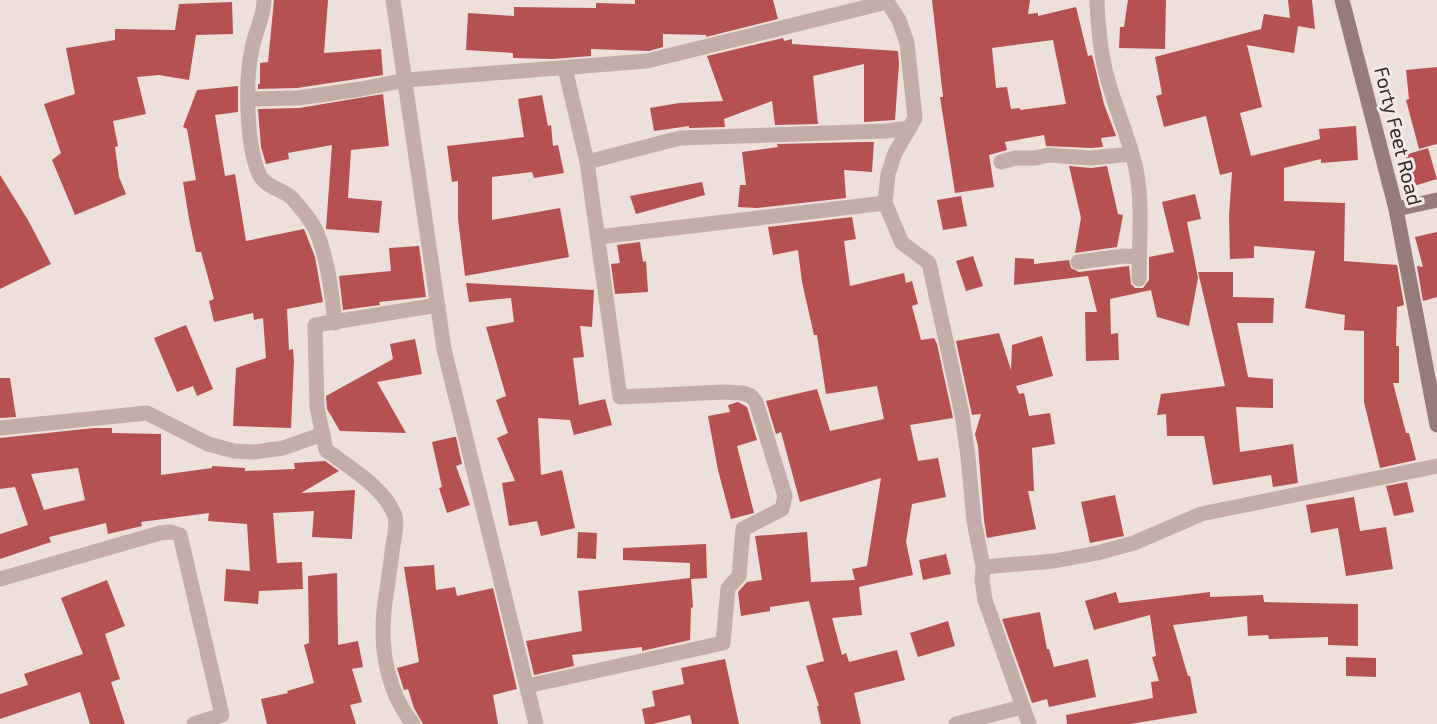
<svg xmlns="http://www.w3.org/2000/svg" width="1437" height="724" viewBox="0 0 1437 724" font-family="'Exo 2',sans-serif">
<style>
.building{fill:#b55152;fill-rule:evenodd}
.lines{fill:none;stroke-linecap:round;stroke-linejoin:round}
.minor{stroke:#c3ada8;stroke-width:15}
.secondary{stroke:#977d7a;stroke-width:15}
.labels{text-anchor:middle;stroke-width:6;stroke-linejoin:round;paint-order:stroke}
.street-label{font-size:20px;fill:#312827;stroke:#f6eae6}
</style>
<rect width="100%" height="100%" fill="#eddfda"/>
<g class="building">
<polygon points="274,0 328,0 324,53 381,49 383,75 297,88 258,89 258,84 260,84 260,63 268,62"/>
<polygon points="635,0 773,0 778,19 706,37 706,35 663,34 663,47 649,51 591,49 591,56 553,59 513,58 513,53 466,50 468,13 514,16 514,7 596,8 596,3 635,4"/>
<path d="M 932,0 L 1030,0 L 1028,14 L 1038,13 L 1038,16 L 1076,7 L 1088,56 L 1092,55 L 1104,104 L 1116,136 L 1101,138 L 1103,147 L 1091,148 L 1046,146 L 1044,135 L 1005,142 L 1007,150 L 989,155 L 994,187 L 955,193 L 940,97 L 943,97 ZM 1053,40 L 1066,104 L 1020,110 L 1020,108 L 1011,109 L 1007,87 L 996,88 L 992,48 Z"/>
<polygon points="1128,0 1166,0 1165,49 1119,48 1120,27 1124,27"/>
<polygon points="1288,0 1312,0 1315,29 1298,26 1294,53 1247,45 1262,107 1240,113 1251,156 1320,139 1319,129 1356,126 1358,160 1321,163 1321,159 1284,168 1284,201 1345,203 1344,261 1397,265 1404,305 1397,307 1396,346 1399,346 1399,383 1393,383 1406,433 1409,433 1416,460 1380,468 1364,402 1364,331 1344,330 1345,315 1305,308 1315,251 1254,246 1254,258 1230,259 1229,216 1232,172 1220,175 1206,116 1164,127 1156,96 1162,94 1155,57 1261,29 1264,14 1290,18"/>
<polygon points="232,2 233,34 196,35 189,80 159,75 137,77 146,114 113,121 118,146 115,147 119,177 126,194 75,215 52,160 61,153 44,104 75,94 66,48 115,40 115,29 175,30 179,4"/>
<polygon points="783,38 784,41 792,39 792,44 898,51 899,64 895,120 864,122 864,64 813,76 818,124 775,125 772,101 724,119 725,127 689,128 689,126 654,131 650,108 679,103 723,101 707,56"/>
<polygon points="1437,67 1437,144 1419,149 1406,100 1409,99 1406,70"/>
<polygon points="238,86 238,112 215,115 225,176 235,174 246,241 304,229 315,257 321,291 323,302 287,309 289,350 293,349 294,361 291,428 233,426 236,368 266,358 263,318 254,320 253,313 214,322 209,301 214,299 201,252 196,252 189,219 183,182 196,180 187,129 183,127 197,90"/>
<polygon points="383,94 389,146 351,150 348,198 382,201 379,233 326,229 332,145 288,153 289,159 266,164 261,147 258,109 299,108"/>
<polygon points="542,95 548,126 551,125 553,146 558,145 564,173 534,178 532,172 492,177 492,220 560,208 569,257 465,276 458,219 458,181 452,182 447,146 524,137 518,99"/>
<polygon points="862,142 874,142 872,172 844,170 846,198 757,208 738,207 740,185 746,185 742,152 778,147 777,144"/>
<polygon points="1428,148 1437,179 1414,186 1405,155"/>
<polygon points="1069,166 1091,168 1107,166 1118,214 1123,215 1117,247 1075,253 1081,218"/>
<polygon points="0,175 28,220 51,264 0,289"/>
<polygon points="702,182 705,195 636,214 630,196"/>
<polygon points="1195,194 1201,219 1187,222 1198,278 1189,326 1157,317 1151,290 1110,299 1111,334 1118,333 1119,360 1086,361 1085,312 1097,312 1088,276 1014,285 1015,258 1034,259 1034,264 1069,260 1071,268 1079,272 1129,266 1131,284 1135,288 1143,288 1149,280 1149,257 1174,252 1162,202"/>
<polygon points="961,196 967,226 943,230 937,200"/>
<polygon points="852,217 856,239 844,241 850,286 904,273 906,283 912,281 918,304 912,306 921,340 934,338 937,344 953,418 910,425 918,461 938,458 946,497 912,504 906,542 913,575 859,587 862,615 832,618 842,655 846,653 849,662 897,650 905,680 854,693 861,724 821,724 817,706 819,706 806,666 824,661 809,601 770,607 770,611 741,616 738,592 747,582 762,580 755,536 807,532 811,582 855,580 852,569 867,566 881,478 800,502 781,432 776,434 766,401 817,389 830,431 884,419 877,386 826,394 817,335 814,335 802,282 798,250 773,255 768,227"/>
<polygon points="1437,232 1437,297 1423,301 1417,266 1423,267 1415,237"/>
<polygon points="640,242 643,262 646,261 648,292 615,294 611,264 620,263 617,245"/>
<polygon points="419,246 426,297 379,302 380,305 343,310 339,276 391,271 389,248"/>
<polygon points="973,256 983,286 966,291 956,261"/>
<polygon points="1198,272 1233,272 1233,297 1274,298 1273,323 1237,323 1248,377 1273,379 1273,408 1236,407 1240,452 1293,444 1298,483 1273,487 1271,475 1213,485 1204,436 1167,436 1166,414 1157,415 1161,394 1225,386"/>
<polygon points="466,283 594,290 592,327 580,326 584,357 573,358 579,405 605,399 612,425 574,435 570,420 538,418 541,475 562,470 575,528 541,536 537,521 509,526 502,483 515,481 497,438 508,433 496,400 506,396 486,327 514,322 511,298 469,302"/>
<polygon points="186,325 213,389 197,396 193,386 177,392 154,338"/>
<polygon points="999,333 1011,370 1012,345 1042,336 1053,376 1016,386 1019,394 1024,393 1029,416 1050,413 1055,444 1032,448 1034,491 1028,491 1036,529 987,538 984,520 978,446 975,434 981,414 972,415 956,341"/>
<polygon points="415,339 422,374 377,382 406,433 340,431 327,409 326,396 393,359 390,344"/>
<polygon points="0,378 10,378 16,417 0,418"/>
<polygon points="738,402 747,407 757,440 737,446 754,513 731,519 718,470 708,416 730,412 728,405"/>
<path d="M 94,428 L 112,428 L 112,433 L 161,434 L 161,475 L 212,468 L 212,466 L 245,468 L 245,471 L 295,469 L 294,463 L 325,461 L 339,471 L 301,493 L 355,490 L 352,539 L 312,537 L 314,511 L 273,513 L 277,563 L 302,562 L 303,589 L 259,591 L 258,604 L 224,601 L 226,569 L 250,571 L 247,524 L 208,521 L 209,513 L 141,522 L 142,526 L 108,534 L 106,523 L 49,537 L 51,542 L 0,559 L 0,534 L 28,525 L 15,487 L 0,489 L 0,438 ZM 78,468 L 85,500 L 44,510 L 31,474 Z"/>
<polygon points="454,437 456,437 462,464 456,466 470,505 447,513 439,488 442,487 432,442"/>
<polygon points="1407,482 1414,512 1394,516 1386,486"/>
<polygon points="1115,495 1124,536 1090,543 1081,502"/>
<polygon points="1354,497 1360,531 1386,527 1393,569 1346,576 1338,528 1311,533 1306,505"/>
<polygon points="578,532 597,533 596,559 577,558"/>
<polygon points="706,544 707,578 691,579 693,607 691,608 690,640 642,651 642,647 572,655 574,666 534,675 526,641 582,631 578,591 690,578 690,563 623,560 623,548"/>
<polygon points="946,554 951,574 923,580 919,560"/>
<polygon points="434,565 436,590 455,587 457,596 493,588 517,689 493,695 498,724 423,724 414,708 408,689 404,690 397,668 419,662 404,567"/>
<polygon points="337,573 338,645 358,641 363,667 352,669 362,702 350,705 356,724 267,724 261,699 288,693 287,691 314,683 304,645 309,643 308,576"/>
<polygon points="107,580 125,626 105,634 120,679 111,682 125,724 90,724 80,692 0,719 0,694 28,685 24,674 83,654 61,598"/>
<polygon points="1116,592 1119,603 1210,592 1210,597 1263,595 1264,602 1358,604 1358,646 1328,645 1328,637 1269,639 1268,635 1248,636 1247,616 1173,625 1188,676 1190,676 1197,713 1130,724 1067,724 1066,715 1153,698 1151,682 1159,681 1152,657 1156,656 1150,615 1094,630 1085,601"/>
<polygon points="1040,612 1047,649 1049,649 1054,667 1088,659 1096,697 1049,707 1047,699 1032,703 1002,619"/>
<polygon points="948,621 955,646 918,657 910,633"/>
<polygon points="1346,657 1376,658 1376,677 1346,676"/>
<polygon points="725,659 739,724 692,724 690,715 653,724 645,724 642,709 655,706 652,691 684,684 681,668"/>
</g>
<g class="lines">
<g class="minor">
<path d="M 264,0 C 264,17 255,32 252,49 C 245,79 246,148 260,176 C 267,188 285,190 293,199 C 301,209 313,222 317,233 C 328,261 332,294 335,323"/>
<polyline points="393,0 444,349 536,724"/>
<polyline points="886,0 899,20 907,43 915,118 895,153 888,174 885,203 902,243 929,263 962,414 968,457 974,521 983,567 982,580 985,600 1029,724"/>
<path d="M 1097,0 C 1098,26 1100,52 1107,77 C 1115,108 1129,137 1136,169 C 1143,204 1139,243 1139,279"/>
<polyline points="565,68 587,162 680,138 886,131 910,128"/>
<polyline points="248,99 298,98 361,89 406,80 647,61 887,2"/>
<polyline points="1001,162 1015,158 1036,158 1048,155 1091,158 1131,154"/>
<polyline points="598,237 885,203"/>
<polyline points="1078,262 1124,256 1139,257"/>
<polyline points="0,428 147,413 208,444 234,451 254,452 283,448 323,434"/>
<polyline points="983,567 1054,561 1097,553 1134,543 1201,514 1437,466"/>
<polyline points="0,579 160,533 171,532 180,535 222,715 194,724"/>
<polyline points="527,686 723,643 728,588 739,576 743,529 782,509 785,496 756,402 751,396 743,393 724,392 620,397 587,162"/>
<path d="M 413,724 C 388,693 380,651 384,611 C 386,592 390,572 392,552 C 393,542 398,525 395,516 C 384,487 350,468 326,450 L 317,407 L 315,325 L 438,305"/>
<polyline points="956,724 1022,707"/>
</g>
<g class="secondary">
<polyline points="1342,0 1396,209 1437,425"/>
<polyline points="1396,209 1437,200"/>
</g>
</g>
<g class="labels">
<g class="street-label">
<text transform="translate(1398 136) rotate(76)" y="7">Forty Feet Road</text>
</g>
</g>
</svg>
